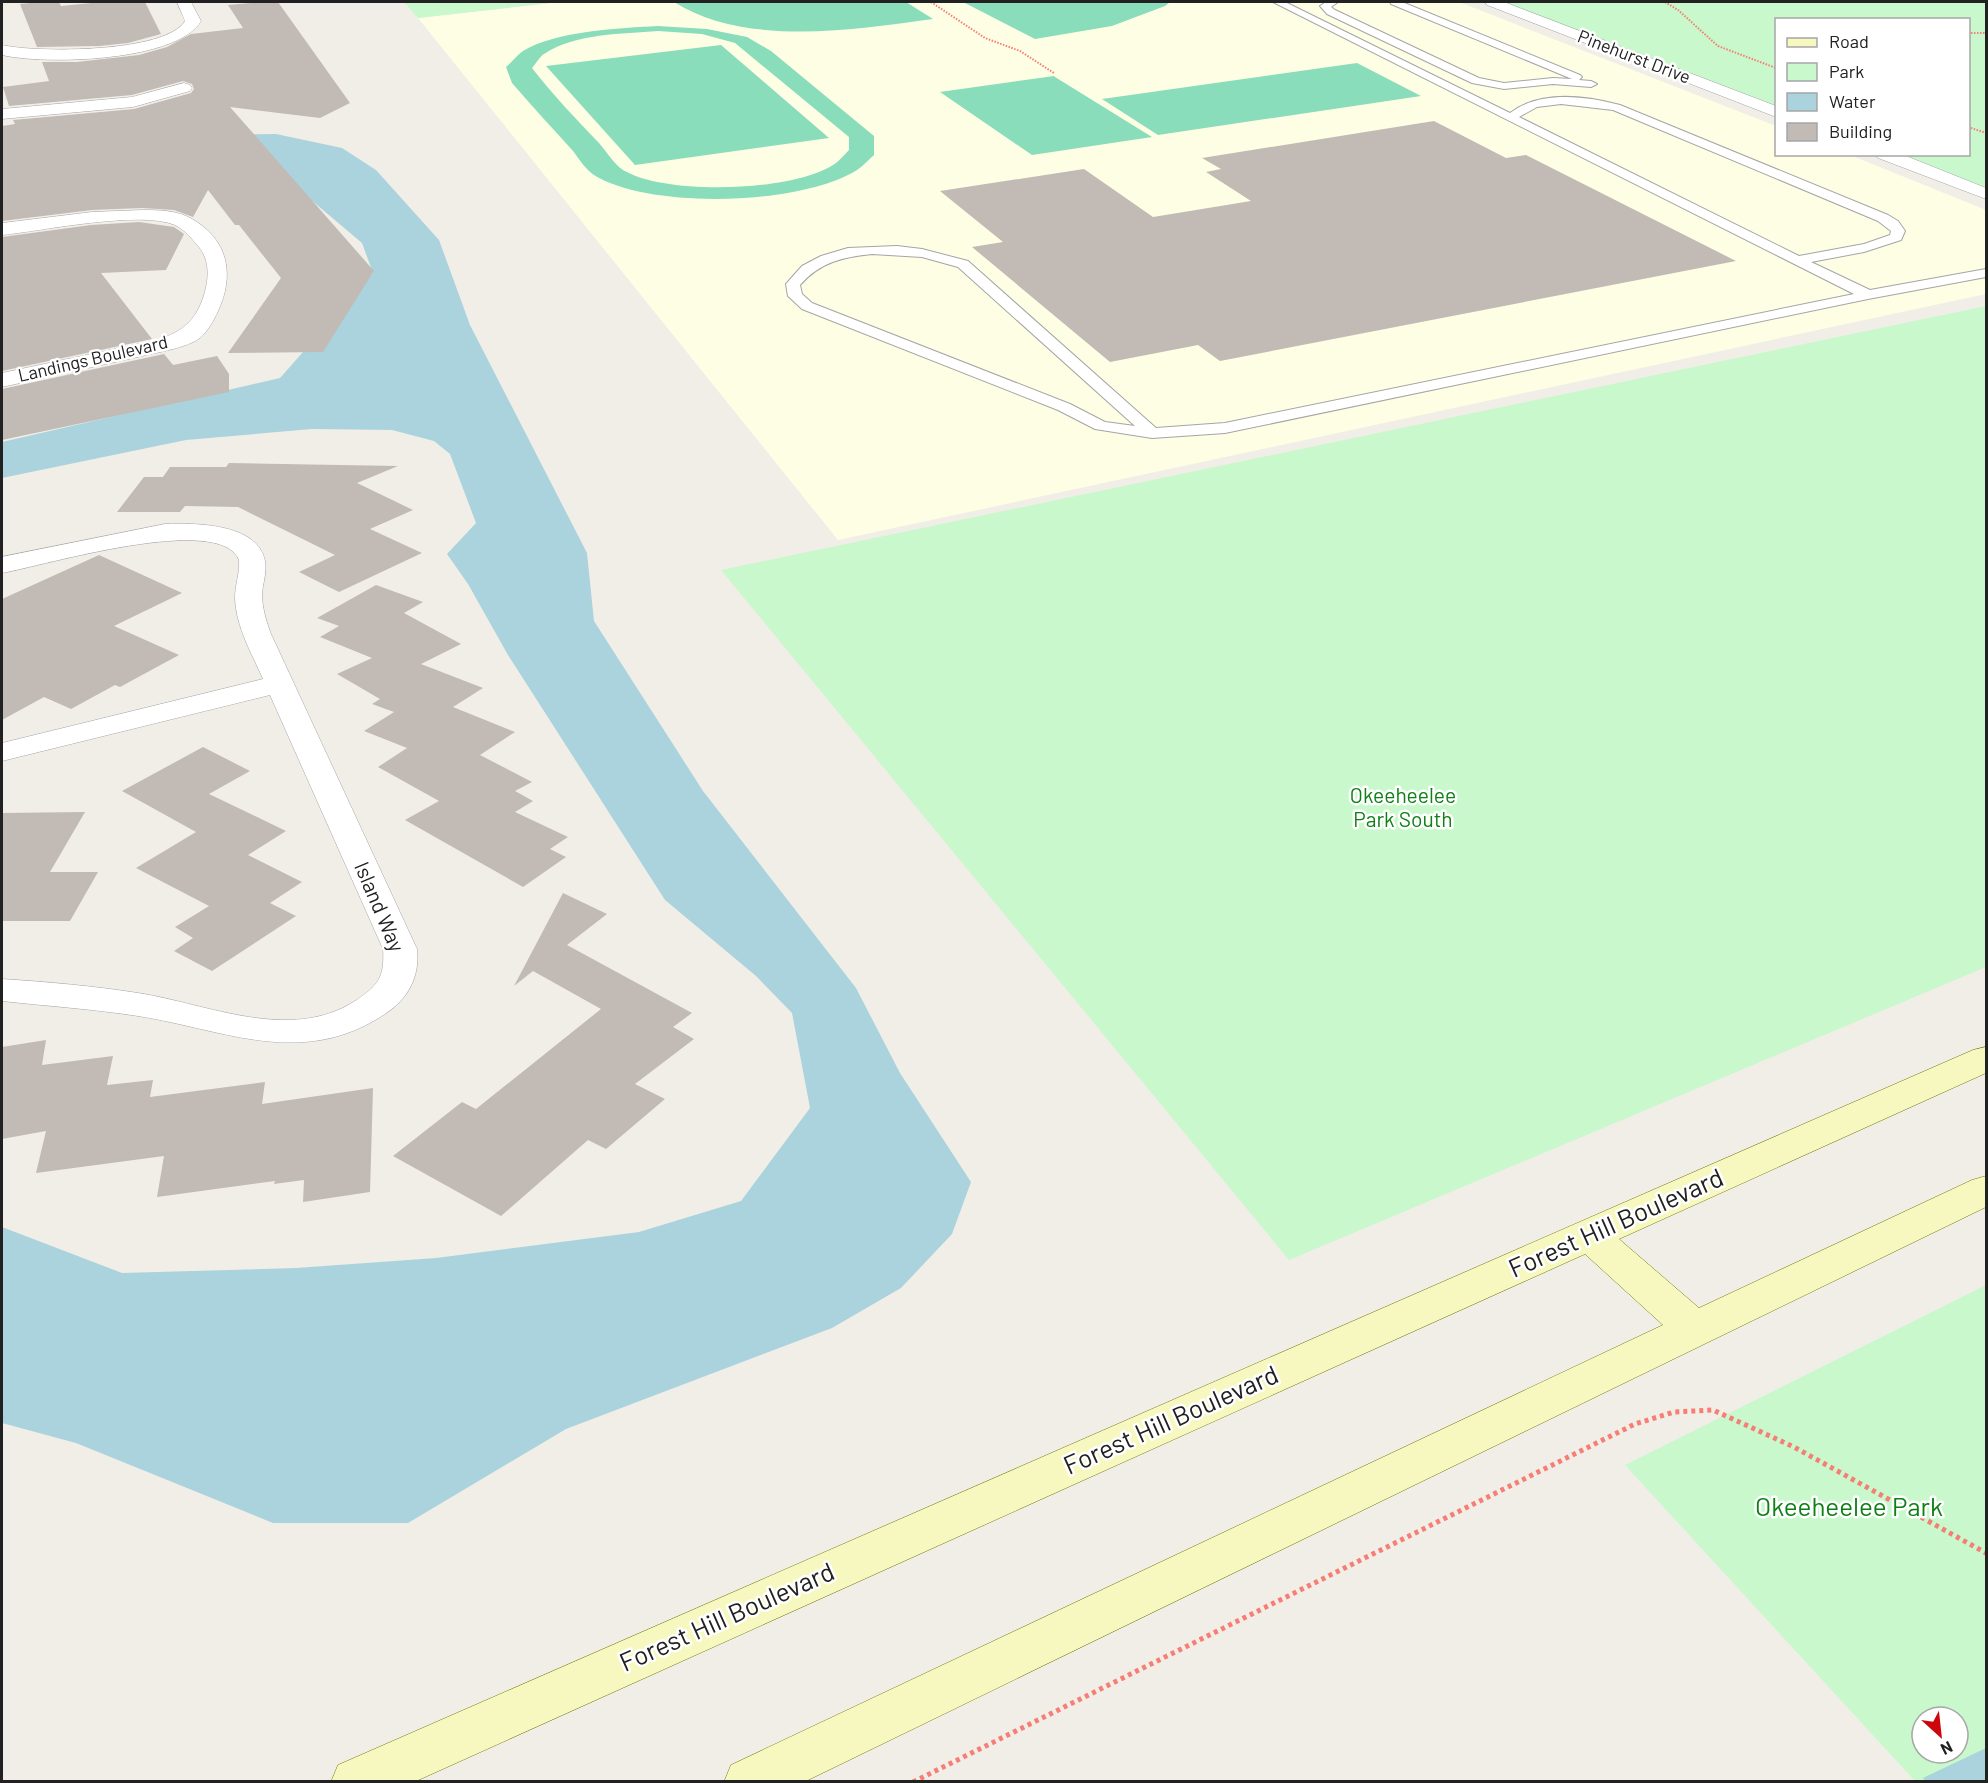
<svg xmlns="http://www.w3.org/2000/svg" width="1988" height="1783" viewBox="0 0 1988 1783" font-family="Barlow,sans-serif">
<style>
.education{fill:#fefee4}
.park{fill:#c8f8cb;fill-rule:evenodd}
.pitch{fill:#89ddba;fill-rule:evenodd}
.water{fill:#abd3dd}
.building{fill:#c2bab5}
.lines{fill:none;stroke-linecap:round;stroke-linejoin:round}
.service-casing{stroke:#a5a5a5;stroke-width:2}
.minor-casing{stroke:#a5a5a5;stroke-width:1}
.tertiary-casing{stroke:#a5a5a5;stroke-width:1}
.secondary-casing{stroke:#707808;stroke-width:1}
.path-far1{stroke:#f67e74;stroke-width:2;stroke-dasharray:1.5 1.5;stroke-linecap:butt}
.path{stroke:#f67e74;stroke-width:5;stroke-dasharray:4 4;stroke-linecap:butt}
.service{fill:#fff;fill-rule:evenodd}
.minor{fill:#fff;fill-rule:evenodd}
.tertiary{fill:#fff;fill-rule:evenodd}
.secondary{fill:#f7f8bf;fill-rule:evenodd}
.labels{text-anchor:middle;stroke-width:5;stroke-linejoin:round;paint-order:stroke}
.far-street-label{font-size:18px;fill:#212121;stroke:#fff}
.park-label{font-size:21px;fill:#0f8015;stroke:#fff}
.street-label{font-size:21px;fill:#212121;stroke:#fff}
.near-street-label{font-size:26px;fill:#212121;stroke:#fff}
.near-park-label{font-size:26px;fill:#0f8015;stroke:#fff}
</style>
<rect width="100%" height="100%" fill="#f1eee8"/>
<polygon class="education" points="557,2 1459,2 1776,126 1776,154 1850,155 1986,210 1986,294 838,540 418,18"/>
<g class="park">
<polygon points="404,2 560,2 418,18"/>
<polygon points="1485,2 1986,2 1986,199 1874,155 1968,154 1968,20 1776,20 1776,116"/>
<polygon points="1986,306 1986,967 1289,1260 721,570"/>
<path d="M 1986,1285 L 1986,1781 L 1915,1781 L 1625,1465 ZM 1922,1717 L 1958,1717 L 1958,1753 L 1922,1753 Z"/>
</g>
<g class="pitch">
<path d="M 674,2 L 906,2 L 933,19 C 854,30 745,47 674,2 Z"/>
<polygon points="963,2 1170,2 1165,6 1112,26 1035,39"/>
<path d="M 658,26 L 707,29 L 747,37 L 771,51 L 874,136 L 874,155 C 868,160 863,166 857,170 C 802,205 650,210 594,175 C 586,170 579,159 573,151 C 553,129 532,106 512,83 L 506,67 C 512,62 517,55 523,51 C 555,31 621,28 658,26 ZM 658,31 L 702,34 L 735,43 L 849,137 L 849,150 C 845,154 841,159 836,163 C 796,192 666,196 623,170 C 614,164 606,151 599,143 C 576,119 553,95 532,68 C 536,64 539,57 544,54 C 576,33 622,34 658,31 Z"/>
<polygon points="721,45 829,138 635,165 546,66"/>
<polygon points="1357,63 1421,96 1158,135 1102,99"/>
<polygon points="1054,76 1055,77 1152,137 1032,155 940,92"/>
</g>
<g class="water">
<polygon points="276,134 342,148 376,170 439,240 470,325 587,553 594,621 703,791 856,988 900,1073 971,1182 952,1234 901,1288 832,1328 566,1429 408,1523 273,1523 76,1443 2,1423 2,1227 122,1273 296,1268 436,1258 639,1232 741,1201 810,1108 792,1013 756,976 665,900 508,655 468,584 447,554 476,523 450,454 434,441 392,430 312,429 186,440 2,478 2,442 280,378 373,273 362,243 278,172 43,172 2,180 2,159 203,135"/>
<polygon points="1986,1748 1986,1781 1925,1781 1923,1778"/>
</g>
<g class="building">
<polygon points="42,2 59,2 61,6 102,2 145,2 161,34 128,43 99,46 37,47 20,4"/>
<polygon points="263,2 278,2 350,103 320,118 230,107 374,271 323,352 228,353 281,278 239,225 235,225 208,190 193,217 174,210 142,208 92,210 2,221 2,126 15,124 13,120 134,109 191,93 194,89 192,84 183,81 132,95 9,106 3,87 49,81 42,62 77,62 139,55 167,47 191,34 243,28 228,5"/>
<polygon points="1434,121 1506,158 1526,155 1736,261 1220,361 1198,345 1110,362 972,247 1003,242 940,191 1084,169 1153,217 1251,201 1206,172 1221,169 1202,158"/>
<polygon points="139,222 174,227 184,234 166,270 101,273 152,339 2,371 2,237 91,225"/>
<polygon points="164,354 173,365 217,356 229,374 229,392 2,440 2,389"/>
<polygon points="229,463 398,466 357,483 413,510 370,529 422,553 339,592 299,572 335,555 238,507 185,506 180,512 117,512 144,477 163,477 170,467 226,467"/>
<polygon points="99,555 182,593 114,626 179,655 120,687 115,685 71,709 44,697 2,720 2,599"/>
<polygon points="376,585 423,602 404,613 461,644 421,664 483,688 453,707 515,732 480,755 532,782 515,791 533,801 515,812 568,837 550,849 566,857 523,887 405,820 439,801 378,767 407,748 364,731 394,712 372,704 380,699 337,674 372,658 320,637 339,626 317,618"/>
<polygon points="203,747 250,771 209,794 286,831 248,855 302,882 270,903 296,916 212,971 174,951 193,938 175,927 209,906 136,868 196,832 122,791"/>
<polygon points="85,812 50,872 98,872 70,921 2,921 2,813"/>
<polygon points="563,893 607,914 567,945 692,1013 673,1027 694,1039 635,1084 665,1099 606,1149 588,1140 501,1216 393,1156 462,1102 476,1109 601,1009 533,971 514,986"/>
<polygon points="46,1040 42,1065 113,1056 107,1085 153,1080 150,1097 265,1082 262,1104 373,1088 370,1192 303,1202 304,1180 274,1184 275,1181 157,1197 164,1156 36,1173 46,1131 2,1139 2,1047"/>
</g>
<g class="lines">
<g class="service-casing">
<g id="service">
<path d="M 1273,2 L 1285,2 L 1510,113 C 1540,90 1586,96 1620,105 L 1888,215 L 1898,221 L 1905,231 L 1901,240 L 1864,252 L 1811,262 L 1870,290 L 1986,269 L 1986,277 L 1868,299 L 1225,433 L 1152,438 L 1095,429 L 1058,410 L 802,309 L 788,296 L 786,284 L 802,266 L 821,256 L 848,248 L 897,246 L 922,249 L 968,261 L 1156,428 L 1225,423 L 1854,294 ZM 1561,104 L 1613,110 L 1878,221 L 1891,231 L 1890,235 L 1864,244 L 1799,256 L 1519,117 L 1537,107 ZM 872,254 L 922,257 L 958,267 L 1135,426 L 1105,422 L 1070,404 L 812,303 L 802,294 L 800,285 C 820,262 843,257 872,254 Z"/>
<polygon points="1326,2 1338,2 1331,7 1335,10 1479,78 1504,83 1553,78 1572,79 1391,4 1390,2 1402,2 1580,75 1582,77 1579,80 1591,81 1597,84 1591,87 1553,84 1504,89 1472,83 1327,14 1320,6"/>
</g>
</g>
<g class="minor-casing">
<g id="minor">
<path d="M 177,2 L 191,2 L 201,21 C 177,62 44,65 2,55 L 2,45 C 36,53 167,53 185,21 Z"/>
<polygon points="184,83 190,85 192,88 190,91 133,107 2,119 2,109 132,97"/>
<path d="M 142,210 C 158,210 177,210 192,219 C 228,239 235,275 218,311 C 214,320 208,331 200,338 C 190,345 177,348 165,351 L 2,387 L 2,373 L 157,340 C 182,332 196,321 204,295 C 209,278 210,261 199,247 C 192,239 185,230 175,225 C 140,210 42,231 2,235 L 2,223 L 92,212 Z"/>
<path d="M 165,524 C 195,523 258,523 265,561 C 267,572 263,583 262,593 C 262,607 266,621 271,634 L 417,949 C 420,977 408,999 385,1014 C 302,1069 226,1030 138,1016 C 93,1009 47,1006 2,1001 L 2,979 C 48,982 93,986 138,993 C 208,1004 290,1043 355,1001 C 378,986 385,977 383,949 L 270,695 L 2,761 L 2,743 L 263,679 C 252,654 236,627 235,598 C 235,585 240,573 239,560 C 220,512 43,566 2,573 L 2,557 Z"/>
</g>
</g>
<g class="tertiary-casing">
<g id="tertiary">
<polygon points="1485,2 1504,2 1776,106 1776,117 1487,5"/>
<polygon points="1875,154 1901,154 1986,188 1986,199 1878,158"/>
</g>
</g>
<g class="secondary-casing">
<polygon id="secondary" points="1986,1047 1986,1073 1619,1239 1699,1308 1972,1180 1986,1176 1986,1207 804,1782 724,1782 731,1765 1663,1325 1585,1254 414,1782 331,1782 338,1765 1973,1050"/>
</g>
<g class="path-far1">
<polyline points="931,2 985,38 1020,51 1054,73"/>
<polyline points="1665,2 1678,10 1718,46 1776,68"/>
<polyline points="1968,33 1986,33"/>
<polyline points="1968,127 1986,133"/>
</g>
<polyline class="path" points="913,1782 1635,1424 1674,1412 1713,1410 1794,1447 1986,1553"/>
<use href="#service" class="service"/>
<use href="#minor" class="minor"/>
<use href="#tertiary" class="tertiary"/>
<use href="#secondary" class="secondary"/>
</g>
<g class="labels">
<g class="far-street-label">
<text transform="translate(1634 57) rotate(21)" y="6">Pinehurst Drive</text>
<text transform="translate(93 359) rotate(-13)" y="6">Landings Boulevard</text>
</g>
<g class="park-label">
<text x="1403" y="803">Okeeheelee<tspan x="1403" dy="24">Park South</tspan></text>
</g>
<g class="street-label">
<text transform="translate(379 907) rotate(67)" y="7">Island Way</text>
</g>
<g class="near-street-label">
<text transform="translate(1616 1223) rotate(-24)" y="9">Forest Hill Boulevard</text>
<text transform="translate(1171 1420) rotate(-24)" y="9">Forest Hill Boulevard</text>
<text transform="translate(727 1617) rotate(-24)" y="9">Forest Hill Boulevard</text>
</g>
<g class="near-park-label">
<text x="1849" y="1516">Okeeheelee Park</text>
</g>
</g>
<rect width="1988" height="1783" fill="none" stroke="#212121" stroke-width="6"/>
<rect x="1775" y="18" width="195" height="138" fill="#ffffff" stroke="#a6a6a6" stroke-width="1.5"/>
<rect x="1787" y="38" width="30" height="9" fill="#f7f8bf" stroke="#a6a6a6" stroke-width="1.5"/>
<text x="1829" y="48" font-size="18" fill="#212121">Road</text>
<rect x="1787" y="63" width="30" height="18" fill="#c8f8cb" stroke="#a6a6a6" stroke-width="1.5"/>
<text x="1829" y="78" font-size="18" fill="#212121">Park</text>
<rect x="1787" y="93" width="30" height="18" fill="#abd3dd" stroke="#a6a6a6" stroke-width="1.5"/>
<text x="1829" y="108" font-size="18" fill="#212121">Water</text>
<rect x="1787" y="123" width="30" height="18" fill="#c2bab5" stroke="#a6a6a6" stroke-width="1.5"/>
<text x="1829" y="138" font-size="18" fill="#212121">Building</text>
<g transform="translate(1940 1735) rotate(153)"><circle r="28" fill="#ffffff" stroke="#a6a6a6" stroke-width="1.5"/>
<path d="M0-4.5L10 22L0 15L-10 22Z" fill="#cd060c"/>
<text y="-9" font-size="16" font-weight="bold" text-anchor="middle" fill="#212121">N</text>
</g>
</svg>
